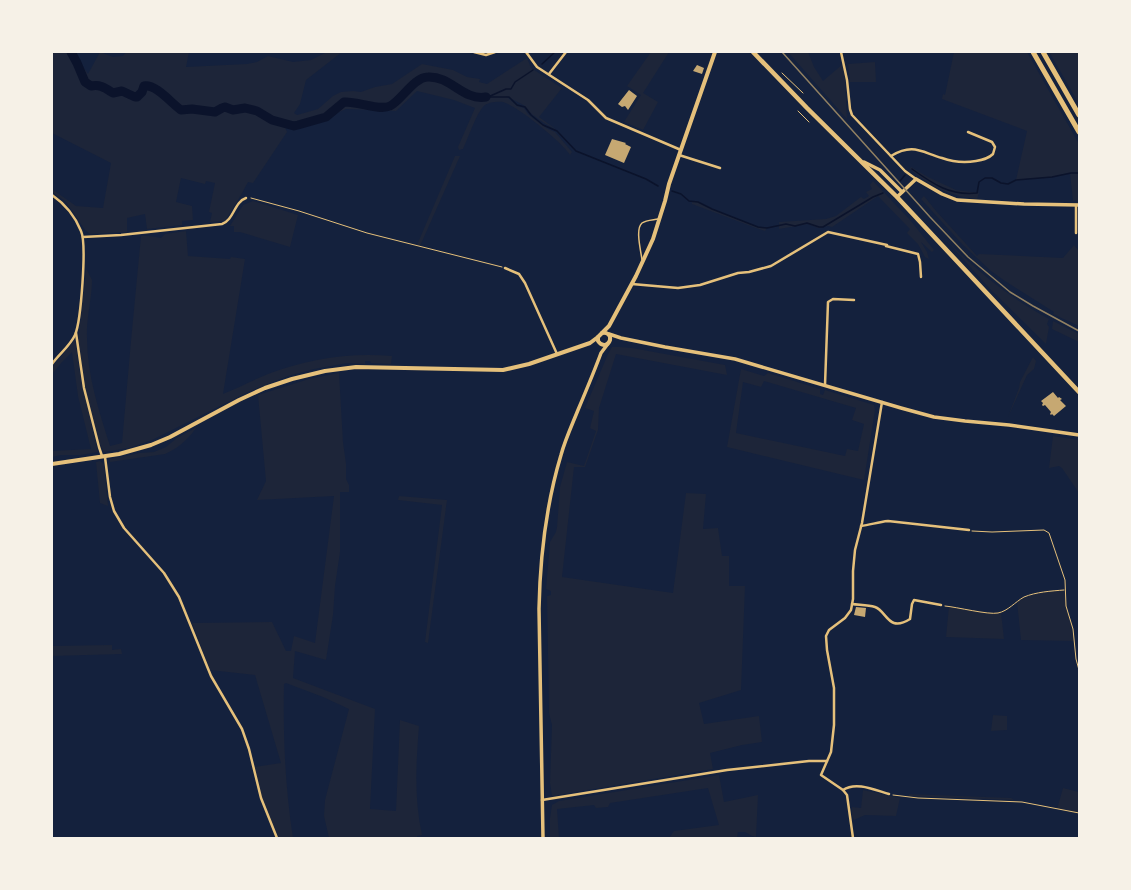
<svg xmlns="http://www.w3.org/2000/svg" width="1131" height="890" viewBox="0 0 1131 890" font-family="'PT Serif',serif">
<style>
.green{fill:#1d2539;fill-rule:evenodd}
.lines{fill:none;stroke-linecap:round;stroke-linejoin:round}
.stream{stroke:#0b132b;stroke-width:1.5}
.river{stroke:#0b132b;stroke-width:9}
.building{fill:#c6a872}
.path{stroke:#e5c07b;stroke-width:1}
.service{stroke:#e5c07b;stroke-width:1.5}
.minor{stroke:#e5c07b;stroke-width:2.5}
.tertiary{stroke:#e5c07b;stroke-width:3.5}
.secondary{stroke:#e5c07b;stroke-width:4}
.primary{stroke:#e5c07b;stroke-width:4.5}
.motorway{stroke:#e5c07b;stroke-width:5}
.rail{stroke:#918062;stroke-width:1.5}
</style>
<rect width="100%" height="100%" fill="#14213d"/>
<g class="green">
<path d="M 52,52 L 73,52 L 88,74 L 100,52 L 113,57 L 123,56 L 126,52 L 189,52 L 186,67 L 247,64 L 257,62 L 268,56 L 293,62 L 311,60 L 327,52 L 342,52 L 306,80 L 300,104 L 294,113 L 297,115 L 318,109 L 333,96 L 341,92 L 353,91 L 361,92 L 375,87 L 392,84 L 422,64 L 453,70 L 467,77 L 480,79 L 479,82 L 487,84 L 527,58 L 531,68 L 562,88 L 539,117 L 557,130 C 549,126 540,121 533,115 C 530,113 528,109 525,106 C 522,104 508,97 506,96 L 517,106 L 524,108 L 528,114 L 534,119 L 548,129 L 555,132 L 572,152 L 570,155 C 562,142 517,106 503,102 C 498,101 489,102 485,105 C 477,111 468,139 463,149 L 459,150 L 458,147 L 475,108 L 454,100 L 417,91 L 396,111 L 346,109 L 303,128 L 285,127 L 287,132 L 253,183 L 248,182 L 241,195 L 225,221 L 210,222 L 212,213 L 209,212 L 215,183 L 206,181 L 205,184 L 181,178 L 176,202 L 192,206 L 193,220 L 182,221 L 182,225 L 147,229 L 145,214 L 127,218 L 127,232 L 90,234 L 85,230 L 66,202 L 52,192 L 52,189 L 76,206 L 103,208 L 111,163 L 52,133 Z"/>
<polygon points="651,52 669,52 643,93 658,102 643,130 624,122 641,95 627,86"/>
<polygon points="788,52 808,52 814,67 823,81 843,64 845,80 847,119"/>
<polygon points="954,52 1027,52 1079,144 1079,200 1073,201 1070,173 1052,177 1016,180 1027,131 942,99 943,94 945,95"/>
<polygon points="1049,52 1079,52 1079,104 1051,55"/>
<polygon points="875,62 876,82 850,82 848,64"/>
<polygon points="455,156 460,156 420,246 417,245"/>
<path d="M 911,167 L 928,177 L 956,190 L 979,193 L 977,199 C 949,196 931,187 910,169 Z"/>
<polygon points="873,181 910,220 934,250 932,252 921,242 927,252 929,259 925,257 918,244 907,233 910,229 878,196 832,227 828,226 818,228 808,224 779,229 779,222 826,219 836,216 861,197 864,199 869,196 866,192 872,189 870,185"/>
<polygon points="924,196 936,211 977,256 979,254 1063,258 1074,245 1079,251 1079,326 1053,314 1054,312 1005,281 991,271 963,245 921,199"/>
<polygon points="253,201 298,215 290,247 240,232 234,232 234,226 230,226 243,205"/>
<polygon points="692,202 698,202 712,209 758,227 767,228 765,231 756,228 692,204"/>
<path d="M 186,231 L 188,256 L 230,259 L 231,257 L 245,259 L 223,394 C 238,388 253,380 268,374 C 307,359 350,352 392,356 L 391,364 L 371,363 L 370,361 L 365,361 L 365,364 L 347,363 L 314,369 L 288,376 L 250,391 L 152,440 L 129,448 L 104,452 L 99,443 L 87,397 L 78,342 L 86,270 L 87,270 L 92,280 C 92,299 86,319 87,338 C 87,375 99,411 110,446 L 122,443 L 131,341 L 141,236 C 148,235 154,237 161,238 L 165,234 Z"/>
<path d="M 938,231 C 971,266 1006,296 1049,319 L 1047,324 L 1049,327 L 1046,344 L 990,289 Z"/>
<polygon points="1053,321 1079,334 1079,342 1052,329"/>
<polygon points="75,340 81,380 98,452 81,455 61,455 52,457 52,451 91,449 78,396 72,352 62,362 52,374 52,367"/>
<polygon points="612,347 620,347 632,348 725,365 727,375 616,354 599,408 598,430 585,467 574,467 562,577 673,593 686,493 706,494 703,529 718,528 722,556 729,556 729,586 745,586 741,690 699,703 704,724 759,716 762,742 742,745 710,753 713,769 552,796 550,783 552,725 549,713 547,596 551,595 551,591 546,589 550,542 556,532 557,527 560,487 567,462 584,466 596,431 590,428 594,411 585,408 608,354"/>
<polygon points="1033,357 1036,361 1034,369 1027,375 1008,417 1019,388 1020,382"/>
<path d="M 741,369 L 764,376 L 768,373 L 820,389 L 820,394 L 823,395 L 825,390 L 874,405 L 875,410 L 864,480 L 727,447 ZM 764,381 L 856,408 L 852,420 L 864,424 L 858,451 L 847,449 L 845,456 L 736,433 L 743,382 L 761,387 Z"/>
<path d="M 339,373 L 343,442 L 346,464 L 346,479 L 349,485 L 349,492 L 340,492 L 340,552 L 335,586 L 333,615 L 326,660 L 295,651 L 293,678 L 375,709 L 370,809 L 396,811 L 400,720 L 419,726 C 416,762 414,799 422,835 L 417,836 L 417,838 L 329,838 L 324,816 L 325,800 L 349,709 L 323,697 L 286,683 L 284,684 C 283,737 285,786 293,838 L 279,838 L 261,796 L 254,767 L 281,763 L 255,675 L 210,670 L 192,623 L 272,622 L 286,651 L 291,651 L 294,636 L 315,643 L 334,496 L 257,500 L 266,481 L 258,395 L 309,379 Z"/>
<path d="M 197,427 C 188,439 179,448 165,454 L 110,462 L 110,459 L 140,453 L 154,452 L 166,447 L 177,438 Z"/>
<polygon points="1053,436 1079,440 1079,493 1062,468 1059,466 1049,468"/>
<polygon points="100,461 104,464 108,506 100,503 96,462"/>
<polygon points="399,496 447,500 428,643 425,642 442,505 398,500"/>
<path d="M 1065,590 C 1066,608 1072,624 1074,641 L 1021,640 L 1017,602 C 1031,593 1048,591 1065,590 Z"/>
<polygon points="949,606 991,613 1001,612 1004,639 946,637"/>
<polygon points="112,645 112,650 121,649 122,654 52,656 52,646"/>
<polygon points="993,715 1007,716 1007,730 991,731"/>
<polygon points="719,775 724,802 758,795 756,837 752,836 745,832 738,832 737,838 669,838 674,831 719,825 708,788 610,803 608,807 596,808 594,805 557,809 559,838 550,838 550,818 552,805 559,801"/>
<polygon points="1063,788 1079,792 1079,813 1057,809"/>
<polygon points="863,790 900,798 896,816 865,815 854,820 852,816 852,807 861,808"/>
<polygon points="909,794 1011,798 1014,800 909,796"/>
</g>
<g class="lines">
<g class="stream">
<polyline points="542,64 555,52"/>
<polyline points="486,97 509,97 517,105 525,107 531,115 543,125 557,131 576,151 646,179 658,186"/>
<polyline points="488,97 506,89 511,89 515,82 533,70"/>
<path d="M 912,169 C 933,184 950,196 977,193 L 979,182 L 985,178 L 992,178 L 1001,183 L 1008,184 L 1016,180 L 1052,177 L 1071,173 L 1079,173"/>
<polyline points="900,181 905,175"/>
<polyline points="672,191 681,194 689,201 698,202 712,209 758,227 767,228 786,224 795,226 807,223 819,227 823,227 873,197 883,193"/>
</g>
<path class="river" d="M 71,52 L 77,63 L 85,82 L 91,86 C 100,84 105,88 113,93 L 122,91 L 135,97 L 137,97 L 142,92 L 144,86 C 156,84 171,103 181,110 L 192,109 L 215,112 L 222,108 L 225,107 L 233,110 L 245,108 L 257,111 L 272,120 L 294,126 L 298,125 L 326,117 L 344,102 C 357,101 379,111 390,106 C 401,101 414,77 428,77 C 451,76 463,101 486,97"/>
</g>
<g class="building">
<polygon points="697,65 704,68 702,74 693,71"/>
<polygon points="629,90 637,96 628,110 625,106 622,107 618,104"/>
<polygon points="612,139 626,143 625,144 631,147 624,163 605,155"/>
<polygon points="1053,392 1058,398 1059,397 1062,399 1060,400 1066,406 1054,416 1052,414 1051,415 1050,414 1051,412 1045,405 1043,406 1042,405 1043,403 1041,401"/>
<polygon points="856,607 866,608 865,617 854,615"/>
</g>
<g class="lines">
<g class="path">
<polyline points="782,73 803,93"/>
<polyline points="798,111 809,122"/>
<polyline points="251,198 299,211 367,233 502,267"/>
<polyline points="972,531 992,532 1044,530 1049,533 1065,580 1066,606 1073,629 1076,659 1079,670"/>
<path d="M 945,606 C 957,607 988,615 998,613 C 1008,611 1015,602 1024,597 C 1036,592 1051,591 1064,590"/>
<polyline points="893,795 918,798 1022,802 1079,813"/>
</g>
<path class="service" d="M 642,260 C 641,251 635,229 642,223 C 646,220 653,220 658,219"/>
<g class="minor">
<polyline points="474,52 486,55 495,52"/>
<polyline points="526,52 537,67 588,100 606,118 681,150"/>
<polyline points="841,52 847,80 850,109 852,115 905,171 916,179"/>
<polyline points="549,74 566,52"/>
<polyline points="679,155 720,168"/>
<path d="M 891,156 C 913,143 921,152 942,158 C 953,162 964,163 976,161 C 982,160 988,159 993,154 L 995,147 L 992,142 L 968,132"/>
<path d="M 52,195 C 65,204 75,216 81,231 C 87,244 81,321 75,335 C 70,346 59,354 52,364"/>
<polyline points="1076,205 1076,233"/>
<path d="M 83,237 L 121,235 L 222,224 C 234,220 234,202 246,198"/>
<polyline points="505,268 519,274 525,283 557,354"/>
<polyline points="632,284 678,288 700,285 738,273 749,272 771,266 828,232 887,245 886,246 918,254 920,262 921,277"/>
<polyline points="76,333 84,388 99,447 102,456"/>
<polyline points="825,385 828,302 833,299 854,300"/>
<polyline points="105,457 110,497 114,511 124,528 164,573 179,597 211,676 242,729 249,749 261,798 277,838"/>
<path d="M 861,526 C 870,525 878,522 888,521 L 969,530"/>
<path d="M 852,604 C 859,605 868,605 875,607 C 887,611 888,633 910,619 L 912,604 L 914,600 L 941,605"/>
<path d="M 843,790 C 856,781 875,790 889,794"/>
<polyline points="542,800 727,770 809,761 827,761"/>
<polyline points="853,838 847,795 843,790 821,775 831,752 834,725 834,688 827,650 826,636 829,630 845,618 851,610 853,599 853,571 855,550 862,523 882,402"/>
</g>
<g class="tertiary">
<polyline points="864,162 880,170 902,192"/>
<polyline points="897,197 916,179 942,194 957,200 1024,204 1079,205"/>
<polyline points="609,334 621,338 665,347 735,359 901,408 934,417 965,421 1009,425 1079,435"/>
<path d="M 543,838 L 539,609 C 540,557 546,505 561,455 C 565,440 572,425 578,410 C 586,391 594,372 601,353 L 607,345"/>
</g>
<g class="secondary">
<path d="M 598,337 L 598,341 C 602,347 608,346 610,340 C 611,335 607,332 602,333"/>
<polyline points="52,464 119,454 151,445 170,437 239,400 265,388 292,379 325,371 356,367 503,370 529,364 590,343 598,337 609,326 636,276 653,239 665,201 669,184 715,52"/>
</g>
<polyline class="primary" points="753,52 807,108 897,197 1079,392"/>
<g class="motorway">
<polyline points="1033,52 1079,132"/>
<polyline points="1043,52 1079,115"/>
</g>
<polyline class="rail" points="782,52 930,217 968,257 1010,292 1033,306 1079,331"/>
</g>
<rect width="1131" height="890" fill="none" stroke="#f6f1e7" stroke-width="106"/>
</svg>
